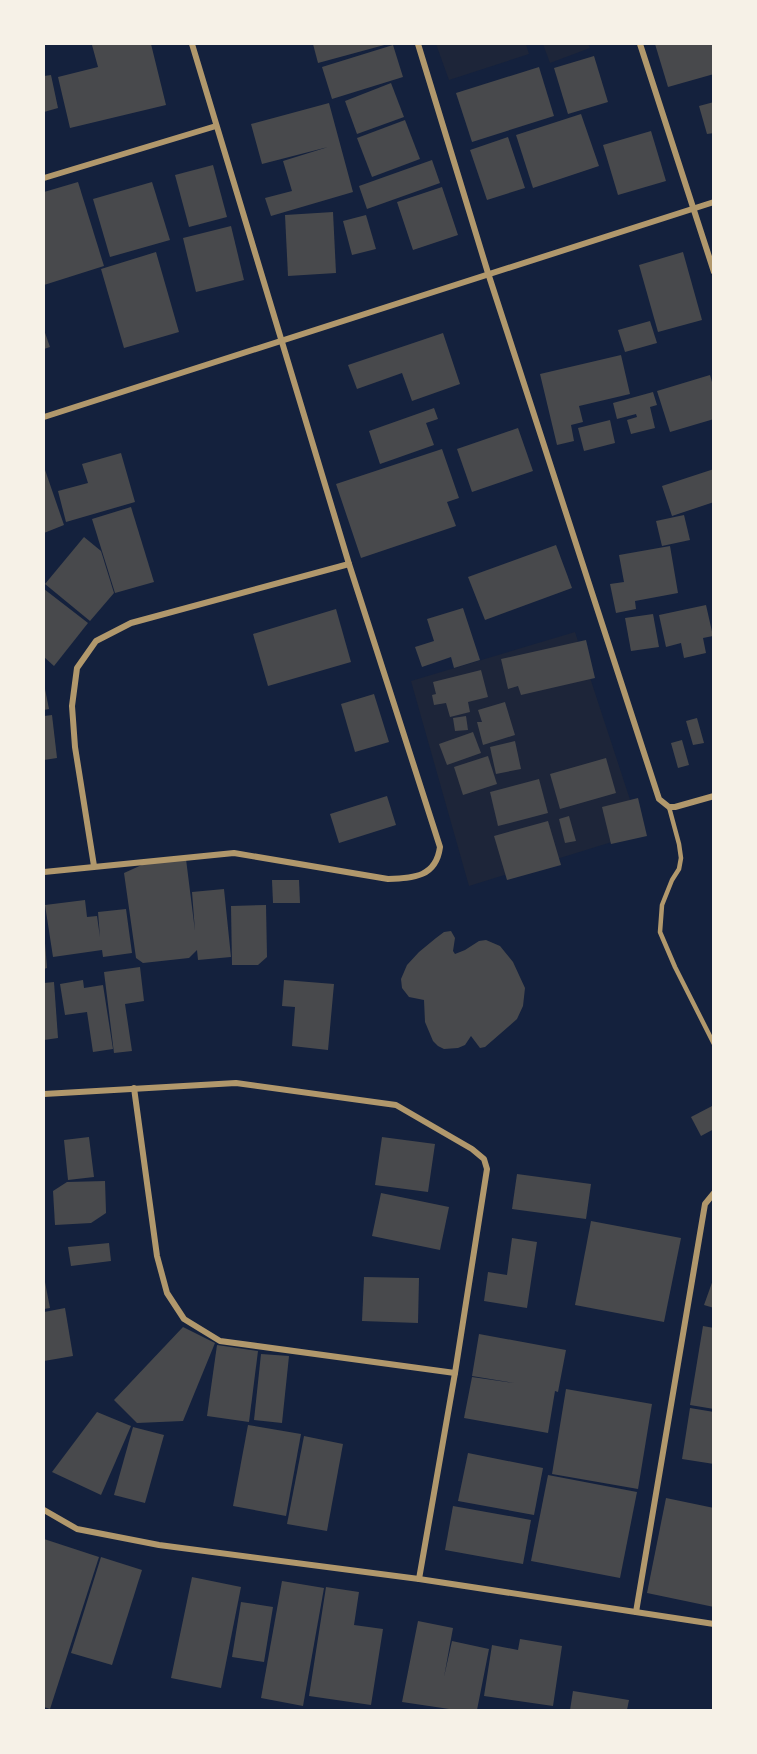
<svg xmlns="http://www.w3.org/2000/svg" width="757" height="1754" viewBox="0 0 757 1754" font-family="'DejaVu Sans',sans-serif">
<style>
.green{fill:#1d2539}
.building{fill:#48494c}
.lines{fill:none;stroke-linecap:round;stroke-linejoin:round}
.service{stroke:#b1986c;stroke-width:4.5}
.minor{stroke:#b1986c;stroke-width:6}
</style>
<rect width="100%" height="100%" fill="#14213d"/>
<g class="green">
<polygon points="436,44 526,44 529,54 449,80"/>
<polygon points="543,44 588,44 590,48 550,63"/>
<polygon points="575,632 641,833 469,886 411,681"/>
</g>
<g class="building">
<polygon points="97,44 151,44 166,105 70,128 58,77 98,67 92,45"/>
<polygon points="313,44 388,44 318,63"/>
<polygon points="655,44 714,44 714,74 668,87"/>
<polygon points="393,45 403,77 332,99 322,67"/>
<polygon points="594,56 608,102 568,114 554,68"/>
<polygon points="539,67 554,116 472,142 456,93"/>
<polygon points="51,75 58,108 44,112 44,76"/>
<polygon points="391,83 404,117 357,134 345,101"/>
<polygon points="714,102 714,133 707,134 699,106"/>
<polygon points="329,103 353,192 271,216 265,198 292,191 283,161 328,147 262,164 251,124"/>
<polygon points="581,114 599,166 533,188 516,135"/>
<polygon points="405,120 420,159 372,177 357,138"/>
<polygon points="651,131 666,181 618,195 603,145"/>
<polygon points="508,137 525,188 487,200 470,150"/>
<polygon points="432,160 440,183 367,209 359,186"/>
<polygon points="213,165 227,217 189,227 175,175"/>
<polygon points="78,182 104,266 44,285 44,192"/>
<polygon points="152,182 170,240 110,257 93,199"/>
<polygon points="442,187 458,235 413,250 397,202"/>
<polygon points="333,212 336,273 288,276 285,215"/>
<polygon points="366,215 376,249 352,255 343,221"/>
<polygon points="231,226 244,280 196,292 183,238"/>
<polygon points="156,252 179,332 124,348 101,269"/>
<polygon points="683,252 702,320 658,332 639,265"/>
<polygon points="650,321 657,343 625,352 618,330"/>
<polygon points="44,330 50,347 44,349"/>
<polygon points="443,333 460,384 412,401 402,373 357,389 348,365"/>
<polygon points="621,355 630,394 579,406 583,422 571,425 574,441 557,445 540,374"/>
<polygon points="710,375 714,389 714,419 670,432 657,391"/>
<polygon points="653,392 657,405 650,407 655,428 631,434 627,420 637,417 636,414 617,419 613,403"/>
<polygon points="434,408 438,419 426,423 434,445 380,464 369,431"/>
<polygon points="610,420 615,443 584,451 578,428"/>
<polygon points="518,428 533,471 472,492 457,449"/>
<polygon points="442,449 459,498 447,502 456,526 361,558 336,484"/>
<polygon points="121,453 135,502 66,522 58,491 88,483 82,464"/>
<polygon points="44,467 64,525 44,533"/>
<polygon points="714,469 714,502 672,516 662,486"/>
<polygon points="131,507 154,582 115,593 92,519"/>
<polygon points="684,515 690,540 662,546 656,521"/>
<polygon points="84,537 101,551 114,593 90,621 45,584"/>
<polygon points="556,545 572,588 485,620 468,577"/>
<polygon points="670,546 678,593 635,601 636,609 616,613 610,584 624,582 619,555"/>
<polygon points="44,589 88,623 54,666 44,657"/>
<polygon points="706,605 713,636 703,638 706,653 684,658 681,643 666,647 659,615"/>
<polygon points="463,608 480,660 454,668 451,657 422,667 415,647 434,641 427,619"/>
<polygon points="336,609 351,662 268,686 253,634"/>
<polygon points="653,614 659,647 631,651 625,618"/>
<polygon points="586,640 595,678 521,695 518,686 508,689 501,659"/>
<polygon points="481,670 488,697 468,702 470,712 450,717 446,703 434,705 432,695 436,694 433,682"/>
<polygon points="44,684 49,709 44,710"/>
<polygon points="374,694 389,742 355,752 341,704"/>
<polygon points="505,702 515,735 483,745 477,722 482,722 478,710"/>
<polygon points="52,715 57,758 44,760 44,716"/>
<polygon points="466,716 468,730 455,731 453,718"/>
<polygon points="697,718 704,743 693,745 686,721"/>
<polygon points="473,732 481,753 447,765 439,744"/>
<polygon points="682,740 689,765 678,768 671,743"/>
<polygon points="515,741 521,769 496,774 490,747"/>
<polygon points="488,756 497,784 463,795 454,767"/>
<polygon points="606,758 616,793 560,809 550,774"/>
<polygon points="539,779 548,813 498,826 490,792"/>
<polygon points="387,796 396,825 339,843 330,814"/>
<polygon points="638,798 647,836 611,844 602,807"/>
<polygon points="569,816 576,841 565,843 559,819"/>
<polygon points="548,821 561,865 507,880 494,836"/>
<polygon points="186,859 195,931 192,892 224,889 231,957 198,960 197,950 189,958 143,963 136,958 124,873 144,864"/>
<polygon points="272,880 299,880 300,903 273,903"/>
<polygon points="85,900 87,917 97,916 100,937 98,912 126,909 132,953 103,957 102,950 53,957 45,905"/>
<polygon points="266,905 267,957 258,965 232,965 231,906"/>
<polygon points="451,931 455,938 453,951 455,954 465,950 479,941 486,940 500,946 513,962 525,988 523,1006 517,1019 485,1047 480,1048 471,1036 465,1045 458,1048 444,1049 438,1046 433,1041 425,1022 424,1000 409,997 402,988 401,979 407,965 419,952 436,938 444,932"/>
<polygon points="44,943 45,943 47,968 44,969"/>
<polygon points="140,967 144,1001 125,1004 132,1051 114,1053 104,972"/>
<polygon points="83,980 84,988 103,985 113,1049 93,1052 87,1012 65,1015 60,984"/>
<polygon points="284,980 334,984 328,1050 292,1046 295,1007 282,1006"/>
<polygon points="54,982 58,1038 44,1040 44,983"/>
<polygon points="714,1105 714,1129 701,1136 691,1117"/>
<polygon points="89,1137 94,1177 68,1180 64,1140"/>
<polygon points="382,1137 435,1144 428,1192 375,1185"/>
<polygon points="517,1174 591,1184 586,1219 512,1209"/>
<polygon points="105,1181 106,1213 91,1223 55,1225 53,1191 67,1182"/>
<polygon points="381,1193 449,1207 440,1250 372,1236"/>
<polygon points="591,1221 681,1238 664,1322 575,1305"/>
<polygon points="512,1238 537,1242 527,1308 484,1301 488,1272 507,1275"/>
<polygon points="109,1243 111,1261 71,1266 68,1247"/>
<polygon points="44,1277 50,1308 44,1309"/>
<polygon points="364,1277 419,1278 418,1323 362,1321"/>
<polygon points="714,1277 714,1308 704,1305"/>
<polygon points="65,1308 73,1356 44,1361 44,1312"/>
<polygon points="703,1326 714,1328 714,1409 690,1405"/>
<polygon points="183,1327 215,1343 183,1421 137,1423 114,1400"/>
<polygon points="479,1334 566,1350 558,1392 555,1391 548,1433 464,1418 472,1377 514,1383 472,1376"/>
<polygon points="217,1345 258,1351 249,1422 207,1416"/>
<polygon points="261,1354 289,1356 282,1423 254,1420"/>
<polygon points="566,1389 652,1404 638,1489 552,1474"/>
<polygon points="690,1408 714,1412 714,1464 682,1459"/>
<polygon points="97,1412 131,1426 101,1495 52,1472"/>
<polygon points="248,1425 301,1434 286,1516 233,1506"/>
<polygon points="133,1427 164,1435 145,1503 114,1495"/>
<polygon points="304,1436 343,1444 327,1531 287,1524"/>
<polygon points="468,1453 543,1468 534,1515 458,1501"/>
<polygon points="548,1475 637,1492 620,1578 531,1561"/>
<polygon points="666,1498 714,1508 714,1607 647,1593"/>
<polygon points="453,1506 531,1520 523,1564 445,1550"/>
<polygon points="44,1539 99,1557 50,1709 44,1707"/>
<polygon points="101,1557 142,1570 112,1665 71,1653"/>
<polygon points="192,1577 241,1587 221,1688 171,1678"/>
<polygon points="282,1581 324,1588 303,1706 261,1698"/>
<polygon points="326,1587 359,1592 354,1625 383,1629 371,1705 309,1696"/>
<polygon points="241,1602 273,1607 264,1662 232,1657"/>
<polygon points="418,1621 453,1628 444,1677 452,1641 489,1649 477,1710 456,1710 402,1702"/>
<polygon points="520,1639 562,1646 553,1706 484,1696 492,1645 518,1650"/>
<polygon points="573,1691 629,1700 627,1710 570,1710"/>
</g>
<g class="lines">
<polyline class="service" points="669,807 679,844 681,858 679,869 672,880 662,905 660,932 675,967 714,1044"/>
<g class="minor">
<polyline points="418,44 488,273 659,799 669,807 675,807 714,796"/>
<polyline points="640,44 714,272"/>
<polyline points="44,178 216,126"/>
<polyline points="44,417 714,202"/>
<polyline points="94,866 75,747 72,706 77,668 96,641 131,623 349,564"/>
<path d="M 44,872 L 234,853 L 388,879 C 414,878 436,877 440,847 L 349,564 L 192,44"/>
<polyline points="134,1088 157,1256 167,1293 184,1319 220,1341 455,1373"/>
<polyline points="44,1094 236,1083 396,1105 472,1149 484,1159 487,1169 455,1373 419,1579"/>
<polyline points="44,1510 77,1529 159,1545 419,1579 714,1624"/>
<polyline points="636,1612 705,1204 714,1193"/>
</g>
</g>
<rect width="757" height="1754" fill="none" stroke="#f6f1e7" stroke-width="90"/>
</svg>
